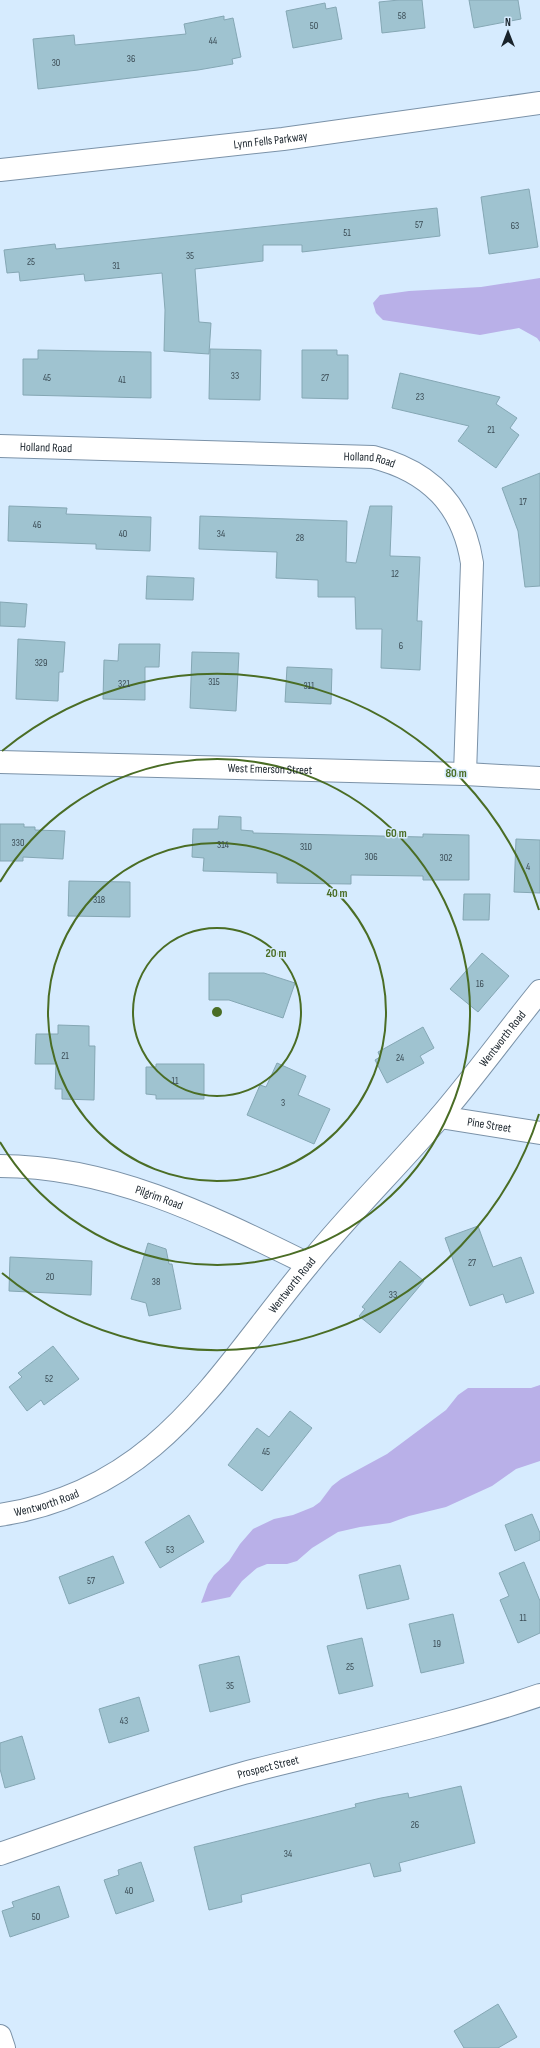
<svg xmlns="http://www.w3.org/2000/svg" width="540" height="2048" viewBox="0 0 540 2048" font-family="'Sofia Sans Condensed',sans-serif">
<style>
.green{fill:#b9b0e8}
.building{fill:#9fc3d0;stroke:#85a7b4}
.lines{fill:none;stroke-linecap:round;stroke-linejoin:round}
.street-casing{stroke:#7b92a8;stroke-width:24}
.secondary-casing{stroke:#7b92a8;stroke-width:24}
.street{stroke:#fff;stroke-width:22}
.secondary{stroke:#fff;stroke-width:22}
.ring{fill:none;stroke:#4a6d25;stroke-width:2}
.labels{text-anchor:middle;stroke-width:3;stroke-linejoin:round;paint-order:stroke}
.number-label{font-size:10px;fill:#3a4b54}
.street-label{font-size:12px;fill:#19232b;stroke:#d6ebfe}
.centre{fill:#4a6d25;stroke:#d6ebfe;stroke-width:2}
.ring-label{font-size:12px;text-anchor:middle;font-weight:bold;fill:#4a6d25;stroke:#d6ebfe;stroke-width:3;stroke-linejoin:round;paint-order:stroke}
</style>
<rect width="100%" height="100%" fill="#d6ebfe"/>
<g class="green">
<polygon points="540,278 540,342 537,338 519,328 480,335 383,320 376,313 373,303 380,295 409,291 481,287"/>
<polygon points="540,1385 540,1461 516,1469 492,1486 446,1507 409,1516 390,1523 360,1527 338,1532 312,1548 297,1561 287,1564 267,1564 257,1568 242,1581 230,1597 201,1603 208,1584 214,1575 229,1561 240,1544 253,1529 274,1519 293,1515 313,1507 320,1502 332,1486 341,1479 387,1454 446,1410 458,1395 468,1388 531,1388"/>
</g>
<g class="building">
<polygon points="399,0 422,0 425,28 382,33 379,2"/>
<polygon points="469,0 518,0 521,19 474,28"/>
<polygon points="325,3 326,9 336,7 342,39 293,48 286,11"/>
<polygon points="224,16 224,20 233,18 241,57 232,59 233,64 198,70 38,89 33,39 74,35 75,45 186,34 184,24"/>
<polygon points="529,189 538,247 489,254 481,197"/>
<polygon points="437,208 440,236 302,252 302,245 263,245 263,261 195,269 199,322 211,323 209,354 164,351 165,310 162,273 85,281 84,274 20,281 19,272 7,273 4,250 55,244 56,249"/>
<polygon points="210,349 261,350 260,400 209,399"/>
<polygon points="38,350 151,352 151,398 23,395 23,359 38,359"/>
<polygon points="302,350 337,350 337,355 348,355 348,399 302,398"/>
<polygon points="400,373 500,397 496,404 517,418 510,428 519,435 496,468 458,441 469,426 392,408"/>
<polygon points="540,473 540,586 525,587 518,531 502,488"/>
<polygon points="9,506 67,508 66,514 151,517 150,551 96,549 96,544 8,541"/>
<polygon points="370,506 392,506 390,556 420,557 417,621 422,621 420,670 381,668 382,629 356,629 355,597 318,597 318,580 276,578 277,552 199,549 200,516 347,521 346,562 356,563"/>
<polygon points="147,576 194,578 193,600 146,599"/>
<polygon points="0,602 27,604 25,627 0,626"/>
<polygon points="18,639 65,642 63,672 59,672 58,701 16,699"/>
<polygon points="119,644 160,644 159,667 145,667 145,700 103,699 104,660 118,661"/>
<polygon points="192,652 239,653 236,711 190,708"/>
<polygon points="287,667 332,669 331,704 285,702"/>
<polygon points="219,816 241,817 241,830 253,831 253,833 423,837 423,834 469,835 469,880 423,880 423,876 351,875 351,884 277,883 277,873 203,871 204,858 192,857 193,829 218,829"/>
<polygon points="0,824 24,824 24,827 35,827 35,830 65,831 63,859 23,857 23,861 0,861"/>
<polygon points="516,839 540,840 540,893 514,892"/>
<polygon points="69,881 130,882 130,917 68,916"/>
<polygon points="464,894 490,894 489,920 463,920"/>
<polygon points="482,953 509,976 478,1012 450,989"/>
<polygon points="209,973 264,973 295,983 283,1018 229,1000 209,1000"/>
<polygon points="58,1025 89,1026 89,1046 95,1046 94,1100 62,1099 62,1089 55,1089 56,1064 35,1064 36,1034 58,1034"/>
<polygon points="423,1027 434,1048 420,1056 424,1063 387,1083 375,1060 380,1057 378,1052"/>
<polygon points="277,1063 306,1076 298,1095 330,1109 314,1144 247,1115 260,1085 266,1087"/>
<polygon points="156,1064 204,1064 204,1099 156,1099 156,1095 146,1094 146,1067 156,1067"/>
<polygon points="478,1226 493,1267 521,1257 534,1293 506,1303 503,1294 470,1306 445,1238"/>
<polygon points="148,1243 166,1249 169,1264 172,1264 181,1309 149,1316 146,1303 131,1299"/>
<polygon points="10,1257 92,1261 91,1295 9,1291"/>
<polygon points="400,1261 424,1281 380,1333 359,1316 365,1309 362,1307"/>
<polygon points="53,1346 79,1379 44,1405 41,1400 27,1411 9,1387 22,1377 18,1373"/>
<polygon points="290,1411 312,1428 262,1491 228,1465 257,1428 269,1437"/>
<polygon points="532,1514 540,1533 540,1540 515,1551 505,1525"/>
<polygon points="189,1515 204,1542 160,1568 145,1542"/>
<polygon points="113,1556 124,1583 69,1604 59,1577"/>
<polygon points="524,1562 540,1601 540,1633 518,1643 500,1600 509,1596 499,1573"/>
<polygon points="400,1565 409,1599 367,1609 359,1575"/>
<polygon points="453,1614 464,1663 421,1673 409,1624"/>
<polygon points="362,1638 373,1686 339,1694 327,1646"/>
<polygon points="239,1656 250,1702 210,1712 199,1665"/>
<polygon points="139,1697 149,1731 109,1743 99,1709"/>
<polygon points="22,1736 35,1779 5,1788 0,1769 0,1743"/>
<polygon points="461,1786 475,1843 399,1863 401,1871 374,1877 370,1863 241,1895 242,1902 209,1910 194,1847 356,1807 355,1804 381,1798 408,1793 409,1798"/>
<polygon points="141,1862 154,1901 116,1914 104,1880 119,1875 118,1870"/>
<polygon points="59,1886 69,1917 10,1937 2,1911 14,1907 12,1902"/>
<polygon points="498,2004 517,2037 498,2048 464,2048 454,2031"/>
</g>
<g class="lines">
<g class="street-casing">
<g id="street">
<path id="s1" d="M 0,446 L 373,457 C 429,471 463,505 472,563 L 465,774"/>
<path id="s2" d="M 0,762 L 465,774 L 540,778"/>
<path id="s3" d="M 440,1117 L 540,1133"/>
<path id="s4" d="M 0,1166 C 111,1166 210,1216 308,1264"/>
<path id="s5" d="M 0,1515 C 158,1490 215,1377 308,1265 C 349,1214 396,1168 439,1118 C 474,1077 506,1033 540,991"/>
<path id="s6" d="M 0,1854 C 81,1826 162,1796 244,1773 C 343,1747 444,1728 540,1695"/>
<polyline points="0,2036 4,2048"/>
</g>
</g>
<g class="secondary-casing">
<g id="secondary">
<path id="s7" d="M 0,170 L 283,139 L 540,103"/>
</g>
</g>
<use href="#street" class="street"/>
<use href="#secondary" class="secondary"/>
</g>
<g class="ring">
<circle cx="217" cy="1012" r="84"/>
<circle cx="217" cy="1012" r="169"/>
<path d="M0 882A253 253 0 1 1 0 1142"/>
<path d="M539 1114A338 338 0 0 1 2 1273M2 751A338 338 0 0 1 539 910"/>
</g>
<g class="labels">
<g class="number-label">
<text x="402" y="19">58</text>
<text x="314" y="29">50</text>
<text x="213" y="44">44</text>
<text x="131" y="62">36</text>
<text x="56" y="66">30</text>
<text x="419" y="228">57</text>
<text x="515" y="229">63</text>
<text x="347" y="236">51</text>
<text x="190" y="259">35</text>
<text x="31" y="265">25</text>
<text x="116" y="269">31</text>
<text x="235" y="379">33</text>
<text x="47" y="381">45</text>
<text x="325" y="381">27</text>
<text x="122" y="383">41</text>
<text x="420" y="400">23</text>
<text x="491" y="433">21</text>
<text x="523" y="505">17</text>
<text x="37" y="528">46</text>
<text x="123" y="537">40</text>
<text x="221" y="537">34</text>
<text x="300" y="541">28</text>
<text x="395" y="577">12</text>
<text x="401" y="649">6</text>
<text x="41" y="666">329</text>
<text x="214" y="685">315</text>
<text x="124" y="687">321</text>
<text x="309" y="689">311</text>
<text x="18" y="846">330</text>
<text x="223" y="848">314</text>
<text x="306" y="850">310</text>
<text x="371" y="860">306</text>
<text x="446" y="861">302</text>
<text x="528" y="870">4</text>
<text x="99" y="903">318</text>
<text x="480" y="987">16</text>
<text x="65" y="1059">21</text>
<text x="400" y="1061">24</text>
<text x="175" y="1084">11</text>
<text x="283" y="1106">3</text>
<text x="472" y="1266">27</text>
<text x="50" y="1280">20</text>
<text x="156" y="1285">38</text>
<text x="393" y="1298">33</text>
<text x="49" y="1382">52</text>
<text x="266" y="1455">45</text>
<text x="170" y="1553">53</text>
<text x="91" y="1584">57</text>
<text x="523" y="1621">11</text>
<text x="437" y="1647">19</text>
<text x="350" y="1670">25</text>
<text x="230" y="1689">35</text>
<text x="124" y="1724">43</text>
<text x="415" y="1828">26</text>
<text x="288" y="1857">34</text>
<text x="129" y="1894">40</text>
<text x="36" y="1920">50</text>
</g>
<g class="street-label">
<text dy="4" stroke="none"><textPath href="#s7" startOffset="272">Lynn Fells Parkway</textPath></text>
<text dy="4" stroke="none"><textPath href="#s1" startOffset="46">Holland Road</textPath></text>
<text dy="4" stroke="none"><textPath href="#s1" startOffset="370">Holland Road</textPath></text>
<text dy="4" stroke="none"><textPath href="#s2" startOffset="270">West Emerson Street</textPath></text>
<text dy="4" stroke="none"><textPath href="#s5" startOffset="707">Wentworth Road</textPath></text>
<text dy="4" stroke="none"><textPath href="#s3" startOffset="50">Pine Street</textPath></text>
<text dy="4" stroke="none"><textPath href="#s4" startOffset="163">Pilgrim Road</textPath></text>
<text dy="4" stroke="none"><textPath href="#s5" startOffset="383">Wentworth Road</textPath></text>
<text dy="4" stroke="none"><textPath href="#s5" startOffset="48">Wentworth Road</textPath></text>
<text dy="4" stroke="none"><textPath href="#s6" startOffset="282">Prospect Street</textPath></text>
</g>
</g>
<circle cx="217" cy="1012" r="6" class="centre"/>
<g class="ring-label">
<text x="456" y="777">80 m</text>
<text x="396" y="837">60 m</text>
<text x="337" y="897">40 m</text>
<text x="276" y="957">20 m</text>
</g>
<g transform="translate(508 32)" stroke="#d6ebfe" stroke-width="3" paint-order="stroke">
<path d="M0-3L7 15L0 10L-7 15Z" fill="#19232b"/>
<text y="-6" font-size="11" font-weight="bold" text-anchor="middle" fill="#19232b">N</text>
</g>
</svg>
